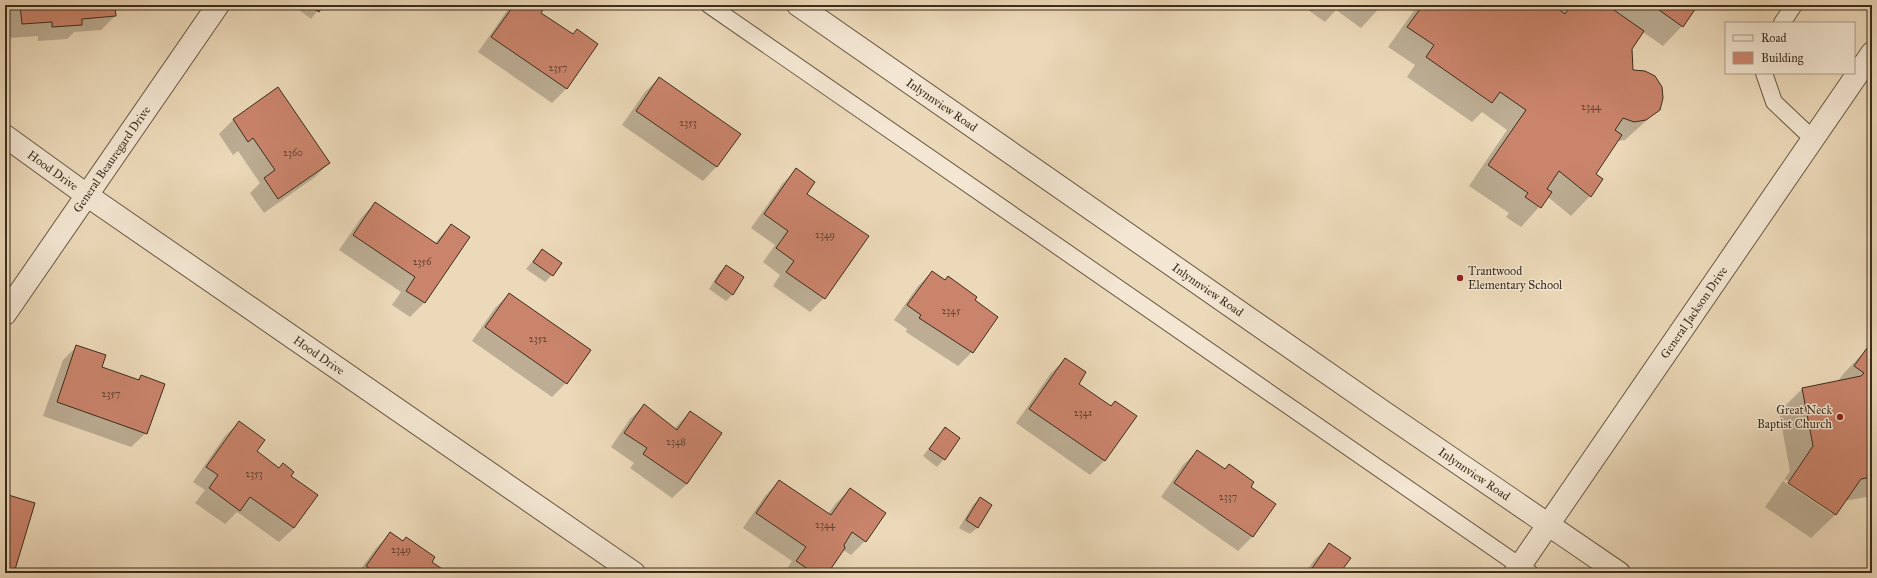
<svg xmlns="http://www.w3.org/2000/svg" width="1877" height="578" viewBox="0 0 1877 578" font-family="'IM FELL Great Primer',serif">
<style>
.shadow{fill:#0003;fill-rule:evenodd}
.building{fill:#ca846c;stroke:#3c2d1c}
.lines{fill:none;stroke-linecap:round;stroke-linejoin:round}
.lane-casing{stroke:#685843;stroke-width:18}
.street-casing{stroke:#685843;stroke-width:24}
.lane{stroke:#f3e6d2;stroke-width:16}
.street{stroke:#f3e6d2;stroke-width:22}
.poi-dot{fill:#8f2418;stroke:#f3e6d2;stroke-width:1.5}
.labels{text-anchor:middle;stroke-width:3;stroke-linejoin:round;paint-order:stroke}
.number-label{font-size:10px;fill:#604330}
.street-label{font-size:12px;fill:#3c2d1c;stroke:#f3e6d2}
.poi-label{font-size:12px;fill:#3c2d1c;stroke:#f3e6d2;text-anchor:start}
</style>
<rect width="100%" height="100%" fill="#ecd9b9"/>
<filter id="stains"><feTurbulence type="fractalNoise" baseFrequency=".005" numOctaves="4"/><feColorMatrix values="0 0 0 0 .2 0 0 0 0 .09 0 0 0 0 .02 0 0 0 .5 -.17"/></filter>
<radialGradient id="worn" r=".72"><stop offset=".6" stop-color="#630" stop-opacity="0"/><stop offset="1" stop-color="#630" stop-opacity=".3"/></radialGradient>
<g class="shadow">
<polygon points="5,5 114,5 115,16 101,30 74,32 67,39 38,41 38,36 8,38"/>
<polygon points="292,5 322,5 311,19"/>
<polygon points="511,5 545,5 540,13 572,35 597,44 566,89 552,103 478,52"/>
<polygon points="1301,5 1382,5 1361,28 1336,10 1325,22"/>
<polygon points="1418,5 1551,5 1561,12 1567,5 1697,5 1682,26 1663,46 1643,32 1631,49 1632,71 1659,109 1625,140 1618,141 1594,175 1590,196 1571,216 1548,197 1521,227 1506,217 1509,213 1469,186 1507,130 1482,112 1472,122 1407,77 1415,65 1388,47"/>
<polygon points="659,78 717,166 703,181 622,125 645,92"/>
<polygon points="278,89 329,163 315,177 264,213 250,193 260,183 238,151 233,155 219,134 233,120"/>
<polygon points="796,170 806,194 824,298 810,312 773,286 780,275 763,262 775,245 751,228 782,184"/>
<polygon points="375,203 434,244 451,225 469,238 424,303 410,317 392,305 401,292 339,250 361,218"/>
<polygon points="542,250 552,275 545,282 526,269"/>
<polygon points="726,266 733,294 726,301 709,289 719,273"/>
<polygon points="932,272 974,301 972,352 958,366 906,332 907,329 894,320 918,286"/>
<polygon points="509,294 566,383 552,397 472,341 495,308"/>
<polygon points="77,346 101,367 138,380 141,376 146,433 131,447 43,416 63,360"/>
<path d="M 1867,349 L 1872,353 L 1872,496 L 1844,501 L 1835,515 L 1811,538 L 1765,507 L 1790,471 L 1779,412 L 1803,388 L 1837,382 L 1844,373 ZM 1785,479 L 1832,511 L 1832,514 L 1783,481 Z"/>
<polygon points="1065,359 1077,384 1110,407 1115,402 1135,416 1104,461 1090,475 1016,423 1051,373"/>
<polygon points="644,405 674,429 690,412 687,484 672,498 630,468 634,463 611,447 630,419"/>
<polygon points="239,422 255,451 290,476 294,528 279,542 237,512 225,524 195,503 205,490 193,482 225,436"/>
<polygon points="945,428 944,459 937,467 923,456"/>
<polygon points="1197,451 1224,470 1229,465 1249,488 1274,505 1252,537 1238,551 1161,497 1183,465"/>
<polygon points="779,481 828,514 836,503 850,489 865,541 851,555 843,550 827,573 784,573 792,561 743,528 765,496"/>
<polygon points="980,498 978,527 970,534 959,528 973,505"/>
<polygon points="390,534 431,562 446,573 358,573 376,548"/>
<polygon points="1329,545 1341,570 1345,573 1305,573 1315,559"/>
</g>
<g class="building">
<polygon points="20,5 115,5 116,16 82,19 82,25 52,27 52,22 22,24"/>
<polygon points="308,5 323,5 319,12"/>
<polygon points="514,5 546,5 541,13 573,34 577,29 598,44 567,89 491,37"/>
<polygon points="1423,5 1553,5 1565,14 1571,5 1617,5 1614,10 1644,31 1632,49 1633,70 1645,71 1655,76 1662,87 1663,98 1660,110 1646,120 1634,122 1623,118 1615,130 1622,135 1596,174 1603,179 1591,197 1559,171 1547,189 1552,192 1541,208 1525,197 1528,193 1488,165 1526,110 1500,92 1492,103 1426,57 1434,45 1407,27"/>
<polygon points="1652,5 1698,5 1683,27"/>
<polygon points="659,77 741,134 717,167 636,111"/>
<polygon points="278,87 330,163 278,199 264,178 275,170 253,138 248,142 233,119"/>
<polygon points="796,168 815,182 807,194 869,236 825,299 786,272 794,261 776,248 788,231 764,214"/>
<polygon points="375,202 437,244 451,224 470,237 425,303 406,291 415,277 353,235"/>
<polygon points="542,249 562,263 553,276 533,262"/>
<polygon points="726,265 744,277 733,295 715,282"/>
<polygon points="932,271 945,280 948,276 977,297 975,300 998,317 973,353 919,318 921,315 907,305"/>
<polygon points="509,293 591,350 567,384 485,327"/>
<polygon points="76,345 106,355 102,367 139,380 141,375 165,384 147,434 57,402"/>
<polygon points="1867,348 1872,351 1872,477 1861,479 1836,515 1788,483 1813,446 1802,388 1861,376 1864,373 1854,366"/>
<polygon points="1065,358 1086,372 1079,384 1111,406 1115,401 1137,416 1105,461 1029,409"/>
<polygon points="644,404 677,430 690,411 722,433 687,484 643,454 647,448 624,433"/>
<polygon points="239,421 265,440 257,451 279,468 283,463 294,472 291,476 318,495 294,528 250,497 240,511 209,488 218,475 206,467"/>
<polygon points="945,427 960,438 945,460 929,449"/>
<polygon points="1197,450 1225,469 1229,464 1254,482 1251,487 1276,504 1253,537 1174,483"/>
<polygon points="779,480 831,515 850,488 886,513 866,542 852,532 844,545 845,548 828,573 814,573 796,561 806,547 756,513"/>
<polygon points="5,494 35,503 14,573 5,573"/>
<polygon points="980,497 992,505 978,528 966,520"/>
<polygon points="390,532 403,541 406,537 435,557 432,562 448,573 376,573 366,566"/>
<polygon points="1329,543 1351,558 1342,570 1347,573 1309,573"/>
<polygon points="194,569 200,573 191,573"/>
</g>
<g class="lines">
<g class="lane-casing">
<g id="lane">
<polyline points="709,5 1530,573"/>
<polyline points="1782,23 1794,5"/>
<polyline points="1764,73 1774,102 1813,139"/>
</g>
</g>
<g class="street-casing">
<g id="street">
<path id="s1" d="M 798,5 L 1382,411 L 1619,573"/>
<path id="s2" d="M 5,136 L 88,196 L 634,573"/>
<path id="s3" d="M 5,314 L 218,5"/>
<path id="s4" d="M 1515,573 L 1872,53"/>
</g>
</g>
<use href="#lane" class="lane"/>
<use href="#street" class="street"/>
</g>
<g class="poi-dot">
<circle cx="1460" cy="278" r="4"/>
<circle cx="1840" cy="417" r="4"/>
</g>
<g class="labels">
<g class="number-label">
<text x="558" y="71">2357</text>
<text x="1591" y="110">2344</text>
<text x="688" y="126">2353</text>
<text x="293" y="156">2360</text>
<text x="825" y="238">2349</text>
<text x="422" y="265">2356</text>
<text x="951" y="314">2345</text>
<text x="538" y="342">2352</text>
<text x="111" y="397">2357</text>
<text x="1083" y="416">2341</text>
<text x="676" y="445">2348</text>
<text x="254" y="477">2353</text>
<text x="1228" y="500">2337</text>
<text x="825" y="528">2344</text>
<text x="401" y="553">2349</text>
</g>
<g class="street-label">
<text dy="4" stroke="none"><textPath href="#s1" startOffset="175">Inlynnview Road</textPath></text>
<text dy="4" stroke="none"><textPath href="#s3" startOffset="188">General Beauregard Drive</textPath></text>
<text dy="4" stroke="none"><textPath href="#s2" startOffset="59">Hood Drive</textPath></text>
<text dy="4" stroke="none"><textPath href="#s1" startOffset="499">Inlynnview Road</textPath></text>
<text dy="4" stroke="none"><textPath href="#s4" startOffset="316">General Jackson Drive</textPath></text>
<text dy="4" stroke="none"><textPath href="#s2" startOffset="383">Hood Drive</textPath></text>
<text dy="4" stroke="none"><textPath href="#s1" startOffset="823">Inlynnview Road</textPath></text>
</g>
<g class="poi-label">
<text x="1468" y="275">Trantwood<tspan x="1468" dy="14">Elementary School</tspan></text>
<text x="1832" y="414" text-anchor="end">Great Neck<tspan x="1832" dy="14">Baptist Church</tspan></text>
</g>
</g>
<rect width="1877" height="578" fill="none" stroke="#ecd9b9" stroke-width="20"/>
<rect x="6" y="6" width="1865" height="566" fill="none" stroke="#3c2d1c" stroke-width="2"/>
<rect x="10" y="10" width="1857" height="558" fill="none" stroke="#3c2d1c"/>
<rect x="1725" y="22" width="130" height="52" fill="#f3e6d2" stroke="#aa9c89"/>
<rect x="1733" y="35" width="20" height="6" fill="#f3e6d2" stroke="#aa9c89"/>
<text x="1761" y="42" font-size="12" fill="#3c2d1c">Road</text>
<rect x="1733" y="52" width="20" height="12" fill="#ca846c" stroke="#aa9c89"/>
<text x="1761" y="62" font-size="12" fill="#3c2d1c">Building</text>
<rect width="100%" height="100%" filter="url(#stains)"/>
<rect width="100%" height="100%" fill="url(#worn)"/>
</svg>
